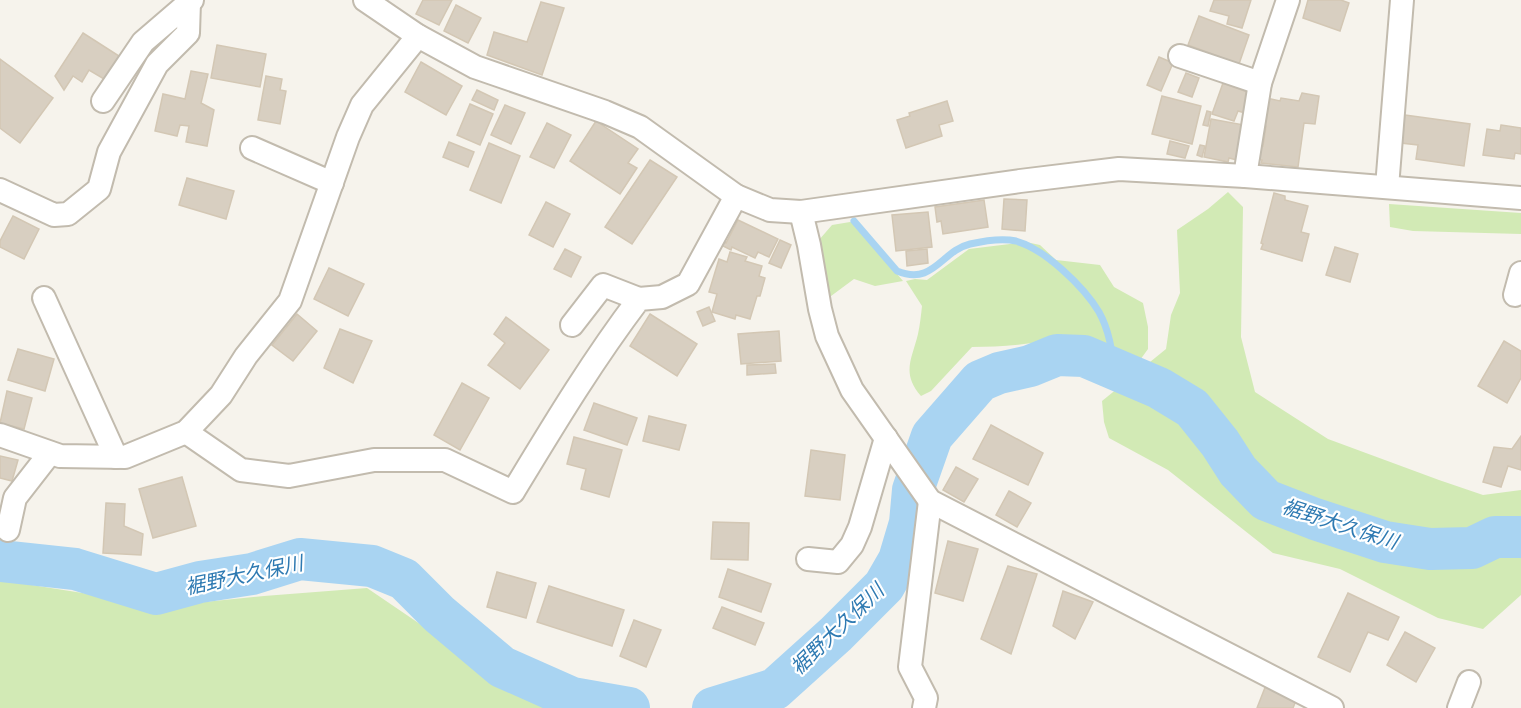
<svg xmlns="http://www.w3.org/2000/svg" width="1521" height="708" viewBox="0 0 1521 708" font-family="'Open Sans','Noto Sans JP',sans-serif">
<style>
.green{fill:#d2eab5}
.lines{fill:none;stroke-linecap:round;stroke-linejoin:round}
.stream{stroke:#a9d4f2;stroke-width:7}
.river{stroke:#a9d4f2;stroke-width:42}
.building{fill:#d8cfc1;stroke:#d3c7b4;stroke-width:1.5}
.minor-casing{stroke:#c2bbae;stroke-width:26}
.minor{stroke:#fff;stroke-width:22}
.labels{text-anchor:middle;stroke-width:4.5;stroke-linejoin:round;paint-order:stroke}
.water-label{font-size:20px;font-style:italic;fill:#2e7ab2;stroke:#fff}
</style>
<rect width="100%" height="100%" fill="#f6f3ec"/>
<g class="green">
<polygon points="1228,192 1243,207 1241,337 1255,392 1328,439 1439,480 1483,495 1521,490 1521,595 1483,629 1438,618 1340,569 1273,553 1168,470 1109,438 1104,422 1102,401 1166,349 1171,315 1180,293 1177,230 1208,209"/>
<polygon points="1389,204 1521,213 1521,234 1413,231 1390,227"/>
<polygon points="850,222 854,223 903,281 875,286 854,279 827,299 819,240 832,225"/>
<path d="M 1026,242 L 1040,245 L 1056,260 L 1100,265 L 1114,287 L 1143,303 L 1148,327 L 1148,349 L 1135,367 C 1112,352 1086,338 1058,336 C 1050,335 1041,342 1032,343 C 1012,346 992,347 972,347 L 931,391 L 921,396 C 901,373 912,359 918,334 C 920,325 921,315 922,306 L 906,281 L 915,279 L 927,280 L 969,249 Z"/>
<polygon points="0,580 165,606 264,596 367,588 520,692 562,708 0,708"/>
</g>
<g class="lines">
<path class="stream" d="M 854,221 L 897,271 C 934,286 941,251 970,244 C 983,241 1003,238 1016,241 C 1045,249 1084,287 1099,312 C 1109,330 1112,350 1114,370"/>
<g class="river">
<polyline points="0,561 75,569 156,594 200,582 252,574 300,559 372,566 404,579 439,614 502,667 572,698 629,708"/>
<polyline points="713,708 775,689 836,634 884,586 899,560 910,523 913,490 932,436 980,381 999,373 1030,366 1057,355 1084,356 1159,388 1192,408 1220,443 1238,471 1266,500 1315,519 1385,542 1430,549 1472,548 1495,537 1521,537"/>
</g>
</g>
<g class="building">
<polygon points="423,0 452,0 439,25 416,14"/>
<polygon points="1214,0 1251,0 1242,28 1227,24 1229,16 1210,11"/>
<polygon points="1308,0 1341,0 1349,3 1340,31 1303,18"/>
<polygon points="541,2 564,8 542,75 487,55 494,32 527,42"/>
<polygon points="456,5 481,18 468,43 444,31"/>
<polygon points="1199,16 1249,35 1239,64 1188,45"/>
<polygon points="83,33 119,56 104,79 89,70 82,82 73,76 64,90 55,76"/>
<polygon points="217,45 266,54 260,87 211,78"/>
<polygon points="1159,57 1173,63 1161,91 1147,85"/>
<polygon points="0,59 53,98 20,143 0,128"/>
<polygon points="421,62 462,86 446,115 405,92"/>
<polygon points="191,71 208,74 201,103 214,110 207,146 186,142 189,126 180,125 177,136 155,131 163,94 185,99"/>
<polygon points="1186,73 1199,78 1192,97 1178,92"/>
<polygon points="266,76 282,79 280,90 286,91 280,124 258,120"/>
<polygon points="1223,83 1250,93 1245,113 1238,111 1234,121 1212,114"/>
<polygon points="477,90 498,100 494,110 472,100"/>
<polygon points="1302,93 1319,96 1315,124 1304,123 1298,167 1261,163 1262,160 1257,159 1260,145 1263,146 1266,126 1261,125 1266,98 1280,101 1281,98 1299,101"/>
<polygon points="1162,96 1201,106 1192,144 1152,134"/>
<polygon points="947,101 953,121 939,125 942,136 906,148 897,120 910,116 909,113"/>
<polygon points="470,104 493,114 480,145 457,135"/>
<polygon points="505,105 525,113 511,144 491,135"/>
<polygon points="1207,111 1211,112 1208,126 1203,125"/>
<polygon points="1405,115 1470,124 1464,166 1416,159 1418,145 1401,143"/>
<polygon points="1211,119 1244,125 1237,160 1229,158 1228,162 1204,157"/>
<polygon points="596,121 638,149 628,163 637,168 620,194 570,161"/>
<polygon points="547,123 571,135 554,168 530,157"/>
<polygon points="1501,125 1521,128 1521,154 1515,153 1514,159 1483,155 1487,129 1500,131"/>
<polygon points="1170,141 1189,146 1185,158 1167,154"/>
<polygon points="449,142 474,152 468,167 443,157"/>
<polygon points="489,143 520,156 501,203 470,190"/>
<polygon points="1200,145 1205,146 1202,157 1197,155"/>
<polygon points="650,160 677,177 632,244 605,227"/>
<polygon points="187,178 234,191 226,219 179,205"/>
<polygon points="1274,193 1285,196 1285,200 1308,206 1301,232 1309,234 1302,261 1261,249 1263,244 1261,243"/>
<polygon points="1004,199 1027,200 1025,231 1002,229"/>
<polygon points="984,200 988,227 943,234 941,221 937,222 935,207"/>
<polygon points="546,202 570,214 553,247 529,235"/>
<polygon points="928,212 932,247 896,251 892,215"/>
<polygon points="13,216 39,229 24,259 0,247 0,241"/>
<polygon points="738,220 778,239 769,257 758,252 755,258 732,247 731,250 721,245 723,242 726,243"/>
<polygon points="780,240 791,245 781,268 769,263"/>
<polygon points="1335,247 1358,254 1350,282 1326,275"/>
<polygon points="565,249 581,257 571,277 554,269"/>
<polygon points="927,249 928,263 907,266 906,251"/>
<polygon points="730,252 747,257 745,261 762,266 759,276 765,278 760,296 757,296 750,319 736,315 735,319 712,312 717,294 709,292 719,259 727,262"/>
<polygon points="329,268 364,284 348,316 314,299"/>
<polygon points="709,307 715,321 703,326 697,312"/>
<polygon points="297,314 317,331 293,361 272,345"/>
<polygon points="650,314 697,344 677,376 630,346"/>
<polygon points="506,317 549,350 520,389 488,365 505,343 494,334"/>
<polygon points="340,329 372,341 353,383 324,368"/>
<polygon points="779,331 781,361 741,364 738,334"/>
<polygon points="1504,341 1521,351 1521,378 1507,403 1478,386"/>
<polygon points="18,349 54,359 45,391 8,380"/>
<polygon points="775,364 776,373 747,375 747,365"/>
<polygon points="462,383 489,398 460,450 434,435"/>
<polygon points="7,391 32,398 24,429 0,423"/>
<polygon points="594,403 637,418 627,445 584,430"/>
<polygon points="649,416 686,425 679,450 643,441"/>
<polygon points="991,425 1043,453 1028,485 973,459"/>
<polygon points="1521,436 1521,470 1508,466 1501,487 1483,482 1494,447 1512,449"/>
<polygon points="574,437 622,450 609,497 581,489 586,469 567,464"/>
<polygon points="811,450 845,455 840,500 805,496"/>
<polygon points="0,456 18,460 12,481 0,478"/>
<polygon points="956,467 978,479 964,502 943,490"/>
<polygon points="182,477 196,526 153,538 139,489"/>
<polygon points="1009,491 1031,503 1017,527 996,515"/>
<polygon points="106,503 125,504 124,526 143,534 141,555 103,553"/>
<polygon points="713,522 749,523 748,560 711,559"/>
<polygon points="948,541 978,549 963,601 935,593"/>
<polygon points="1008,566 1037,574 1011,654 981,639"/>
<polygon points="728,569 771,584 761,612 719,597"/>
<polygon points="497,572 536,583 526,618 487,607"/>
<polygon points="549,586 624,610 612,646 537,622"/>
<polygon points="1063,591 1093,602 1075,639 1053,626"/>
<polygon points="1348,593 1399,617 1388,640 1368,632 1350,672 1318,657"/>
<polygon points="722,607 764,623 755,645 713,628"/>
<polygon points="634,620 661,630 646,667 620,656"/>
<polygon points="1405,632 1435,648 1416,682 1387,665"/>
<polygon points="1266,685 1297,698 1293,708 1257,708"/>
</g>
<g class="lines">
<g class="minor-casing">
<g id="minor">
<polyline points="365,0 418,36 475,67 605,112 640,127 736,196 770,210 801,212 1020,181 1119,169 1245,176 1521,198"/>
<polyline points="1180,56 1260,83"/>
<polyline points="103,101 143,42 192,0"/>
<polyline points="252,148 332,183"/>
<polyline points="1245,176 1260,83 1288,0"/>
<polyline points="1387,187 1402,0"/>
<polyline points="0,190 54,215 68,214 99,189 109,152 157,64 188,33 189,2"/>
<polyline points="801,212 809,245 820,309 827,336 852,390 930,501 1332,708"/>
<polyline points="1515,295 1521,273"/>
<polyline points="44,298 116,457"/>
<polyline points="572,325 603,285 639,299"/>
<path d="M 186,432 L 241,470 L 289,476 L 374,460 L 445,460 L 513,492 C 553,426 592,361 639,299 L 662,297 L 688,284 L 736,196"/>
<polyline points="0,435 60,456 125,457 186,432 221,395 246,356 290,301 348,137 362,105 418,36"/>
<polyline points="8,530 15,498 50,453"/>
<polyline points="808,559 838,562 852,545 860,527 886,438"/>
<polyline points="924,708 926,698 910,667 930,501"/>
<polyline points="1459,708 1469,682"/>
</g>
</g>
<use href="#minor" class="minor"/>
</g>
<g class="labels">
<g class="water-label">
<text transform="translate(1340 524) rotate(18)" y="7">裾野大久保川</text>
<text transform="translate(244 575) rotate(-12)" y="7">裾野大久保川</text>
<text transform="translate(837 629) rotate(-44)" y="7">裾野大久保川</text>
</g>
</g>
</svg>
